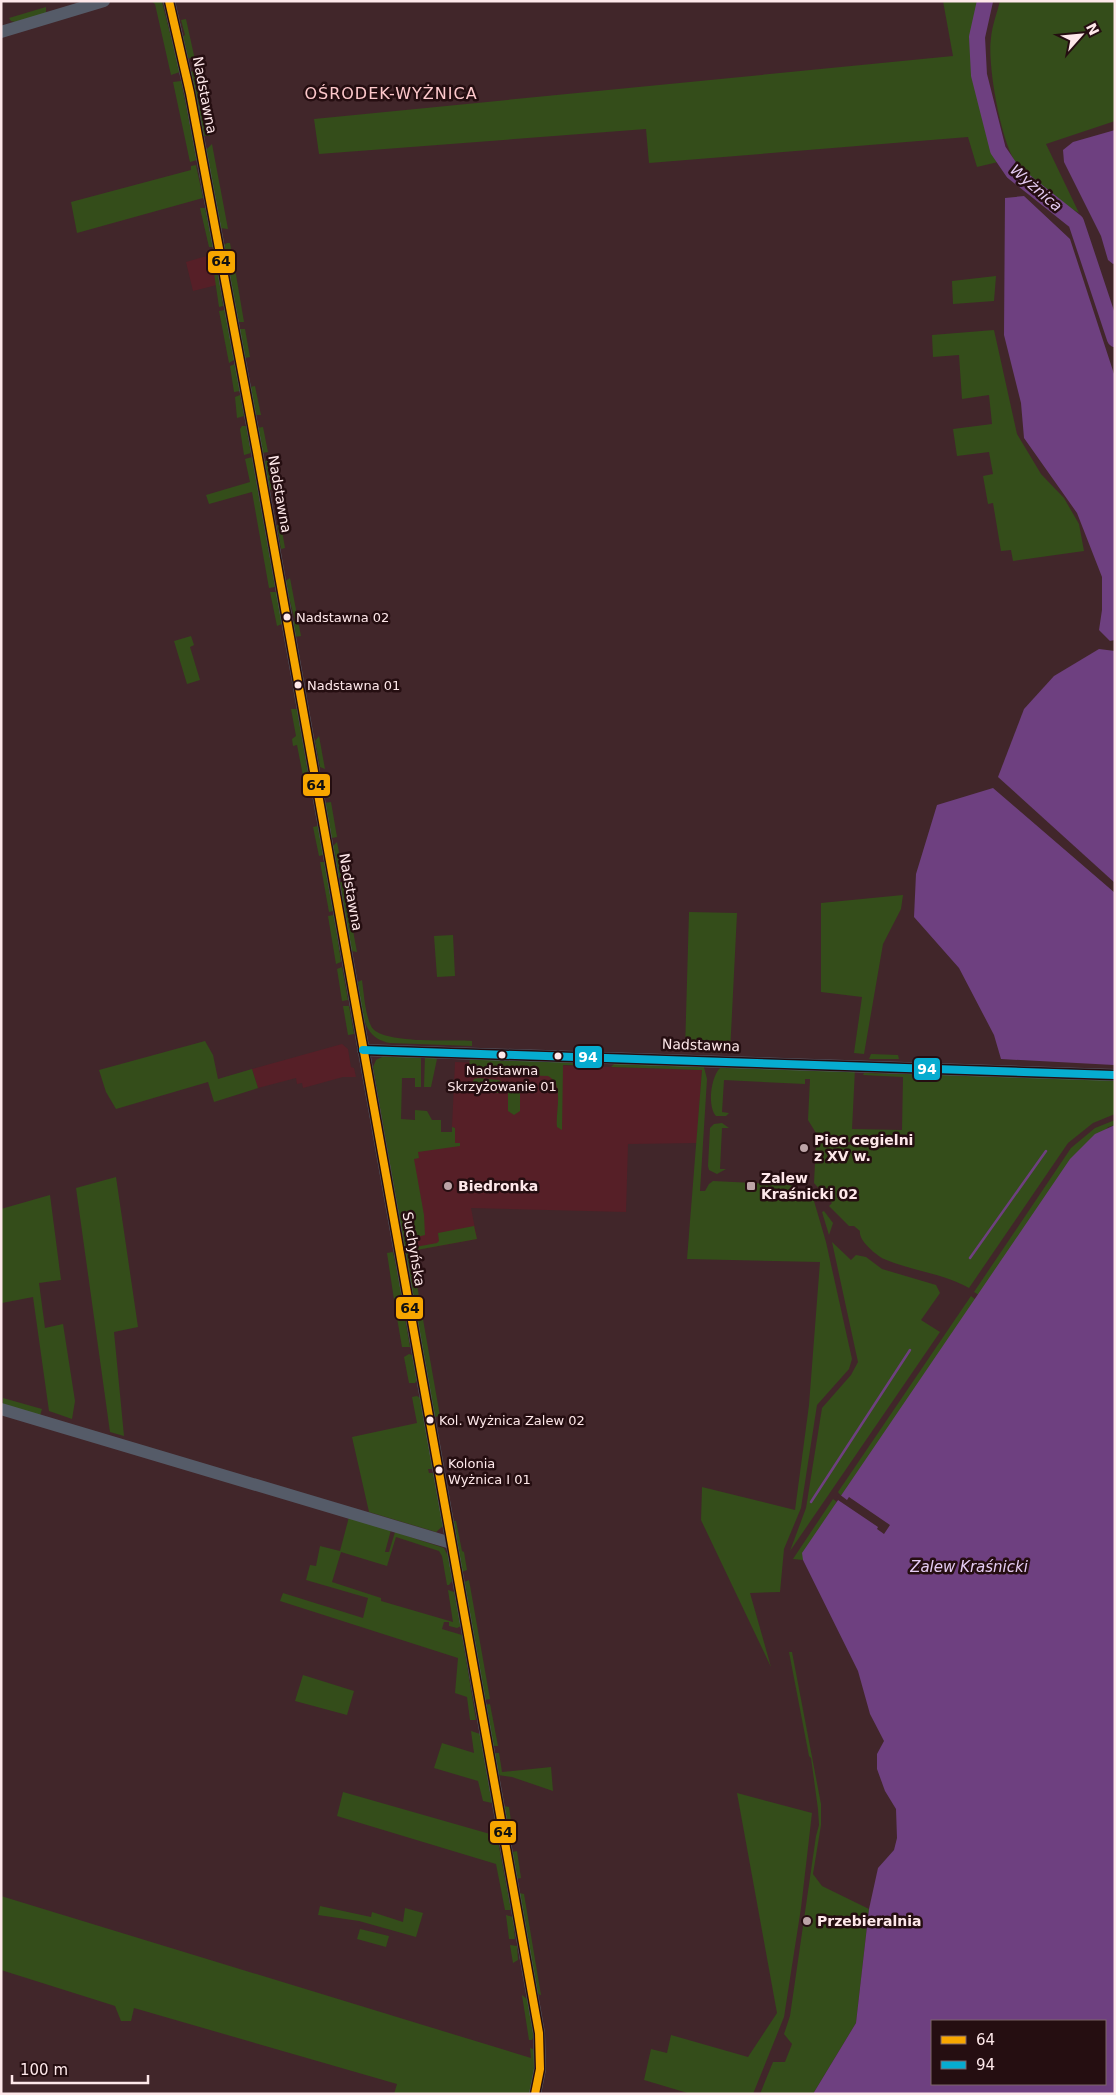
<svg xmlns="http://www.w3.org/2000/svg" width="1116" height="2095" viewBox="0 0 1116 2095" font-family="'DejaVu Sans',sans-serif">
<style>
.built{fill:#561f27}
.green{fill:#344d1a}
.water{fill:#6e4080;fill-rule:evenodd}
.pier{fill:#41262a}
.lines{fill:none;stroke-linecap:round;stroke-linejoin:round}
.stream{stroke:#6e4080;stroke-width:2.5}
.river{stroke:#6e4080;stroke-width:16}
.minor{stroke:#555b68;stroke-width:12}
.bus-1-casing{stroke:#250e11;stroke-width:11}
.bus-2-casing{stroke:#250e11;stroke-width:11}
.bus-1{stroke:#f7a600;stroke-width:8}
.bus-2{stroke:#06acd0;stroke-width:8}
.bus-dot{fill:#fee8ea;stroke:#250e11;stroke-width:2}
.poi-dot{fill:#bca4a7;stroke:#250e11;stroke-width:2}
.labels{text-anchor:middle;stroke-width:5;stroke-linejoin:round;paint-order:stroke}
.bus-label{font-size:13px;fill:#fee8ea;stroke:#250e11;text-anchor:start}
.street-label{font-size:14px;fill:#fee8ea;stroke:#250e11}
.poi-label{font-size:14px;font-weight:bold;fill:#fee8ea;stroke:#250e11;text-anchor:start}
.water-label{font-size:15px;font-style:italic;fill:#e5ccf3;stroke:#250e11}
.quarter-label{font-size:16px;letter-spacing:1px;fill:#fdc8cb;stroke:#250e11}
.line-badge{stroke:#250e11;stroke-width:2}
.badge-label{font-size:14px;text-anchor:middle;font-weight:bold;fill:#fff}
.pale-badge-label{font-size:14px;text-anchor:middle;font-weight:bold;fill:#111}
</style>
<rect width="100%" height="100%" fill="#41262a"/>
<g class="built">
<polygon points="210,255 217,285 193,291 186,262"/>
<polygon points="342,1044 348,1049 351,1067 354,1068 356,1077 343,1077 303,1088 302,1083 297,1084 296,1078 258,1088 252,1069"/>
<polygon points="455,1062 702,1070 697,1143 628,1144 626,1212 471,1208 477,1239 411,1251 392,1142 455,1143 455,1128 452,1127"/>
</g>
<g class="green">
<polygon points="151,1 162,2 180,72 171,75 155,4"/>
<polygon points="943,1 979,1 971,39 974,79 998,162 977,167 968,137 649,163 646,129 319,154 314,119 953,56"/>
<path d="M 1000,1 L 1115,1 L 1115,121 L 1046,144 L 1079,213 C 1056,200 1033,185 1017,164 C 1001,144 987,64 991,38 C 992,26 997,13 1000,1 Z"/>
<polygon points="46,7 46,14 15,22 11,21 9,18"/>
<polygon points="186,19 195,60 188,58 183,36 185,35 181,20"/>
<polygon points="197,68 210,136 204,136 191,72"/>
<polygon points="181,81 197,160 190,162 173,82"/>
<polygon points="212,144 228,229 220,228 206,150"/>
<polygon points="196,165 203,198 77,233 71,202 191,170 191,166"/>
<polygon points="200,208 205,208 213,247 209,247"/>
<polygon points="227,243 230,243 233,261 227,262 224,245"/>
<polygon points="231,268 235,269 244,322 238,322 229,270"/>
<polygon points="214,273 218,273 223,306 219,307"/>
<polygon points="996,276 994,301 953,304 952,281"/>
<polygon points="225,310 234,360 229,363 219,311"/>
<polygon points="239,329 245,329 250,357 245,358"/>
<polygon points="994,330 1017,434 1041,474 1064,498 1079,524 1084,551 1013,561 1011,550 1001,551 993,503 988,504 983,476 993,474 989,452 957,456 953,429 992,424 989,395 962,399 959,355 933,357 932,335"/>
<polygon points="235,364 240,391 234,392 230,366"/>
<polygon points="255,386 261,415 256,415 250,387"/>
<polygon points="240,395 244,416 237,418 235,397"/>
<polygon points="242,426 246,426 251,453 244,455 240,429"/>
<polygon points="263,427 268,452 262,453 257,428"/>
<polygon points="252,457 275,587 269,588 252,492 209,504 206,495 250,482 245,459"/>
<polygon points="269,459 275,491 269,489 264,462"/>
<polygon points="277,525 281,525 285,548 281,549"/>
<polygon points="290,578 301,636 295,637 292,622 295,621 285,581"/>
<polygon points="270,592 277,592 282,624 277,626"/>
<polygon points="191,636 194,645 190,647 200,680 187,684 174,641"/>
<polygon points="291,709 297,709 310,785 305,786 297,745 293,746 292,739 296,736"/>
<polygon points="319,736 325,769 320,767 315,741"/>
<polygon points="326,774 330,798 323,796 320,777"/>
<polygon points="331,802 337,837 332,838 324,803"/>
<polygon points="318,826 323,854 323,855 319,856 313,827"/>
<polygon points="337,842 344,878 338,878 332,847"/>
<polygon points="320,862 324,862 333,911 329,912"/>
<polygon points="340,882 344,882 357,952 351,951"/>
<polygon points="903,895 901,909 883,944 864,1054 854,1053 862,997 821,992 821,903"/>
<polygon points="689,912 737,913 730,1053 685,1051"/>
<polygon points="334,915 341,962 336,964 328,916"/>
<polygon points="453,935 455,976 437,977 434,936"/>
<polygon points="342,967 348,1000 342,1001 337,969"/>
<path d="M 362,980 C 364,994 365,1013 371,1026 C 380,1045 452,1039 472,1041 L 472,1046 L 390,1043 C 360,1038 362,1007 358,982 Z"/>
<polygon points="343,1006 349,1006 354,1034 348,1035"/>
<polygon points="205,1041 213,1055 218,1079 252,1069 258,1088 214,1102 208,1082 116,1109 106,1092 99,1070"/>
<polygon points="871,1054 898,1055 899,1059 869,1059"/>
<polygon points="425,1055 437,1059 431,1087 424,1087"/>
<polygon points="384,1056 421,1057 421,1087 415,1087 415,1078 402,1078 401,1119 415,1120 415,1110 427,1111 432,1120 441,1120 441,1132 452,1132 452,1127 455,1128 455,1143 460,1143 460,1146 418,1152 419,1158 414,1159 424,1215 425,1235 409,1239 410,1248 437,1243 439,1241 438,1233 474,1226 477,1239 411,1251 440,1416 434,1417 373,1067 376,1060"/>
<path d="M 470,1058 L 602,1064 L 603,1066 L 563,1065 L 562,1130 L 557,1127 C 555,1112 565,1084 548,1076 L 473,1073 L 469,1067 Z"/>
<polygon points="617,1061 704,1067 707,1079 700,1191 705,1191 709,1184 713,1181 792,1185 814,1201 826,1242 852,1359 849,1369 817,1405 801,1508 784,1549 780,1592 750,1593 771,1667 701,1520 702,1487 795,1510 809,1405 820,1262 687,1259 702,1070 611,1067"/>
<path d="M 720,1068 L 855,1069 L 852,1129 L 902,1130 L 903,1077 L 863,1075 L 864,1073 L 1115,1079 L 1115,1114 L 1093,1123 L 1068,1143 L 969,1288 C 942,1273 912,1271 884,1259 C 876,1255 858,1240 860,1231 L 854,1226 L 849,1226 L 829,1206 L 832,1203 L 814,1183 L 816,1143 L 850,1145 L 851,1142 L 816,1140 L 816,1133 L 808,1120 L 810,1079 L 805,1079 L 805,1084 L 724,1080 L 722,1112 L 729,1113 L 726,1116 L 716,1116 C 707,1106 711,1077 720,1068 Z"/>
<polygon points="478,1078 499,1080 504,1084 502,1091 498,1093 473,1092 471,1085 474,1079"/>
<polygon points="516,1084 520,1089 520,1111 514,1115 508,1111 508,1089"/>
<polygon points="1115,1120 1115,1125 1108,1127 979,1295 974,1292 1071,1148 1095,1128"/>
<polygon points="722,1123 729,1128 722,1128 720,1169 726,1169 717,1174 709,1170 708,1166 710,1128 714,1124"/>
<polygon points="116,1177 138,1327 114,1332 124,1436 110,1432 76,1188"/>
<polygon points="50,1195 61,1280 39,1283 45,1328 63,1324 75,1401 72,1419 49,1411 33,1297 2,1303 1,1301 1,1209"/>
<polygon points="824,1211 833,1223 829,1235 822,1212"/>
<polygon points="832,1242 851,1260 856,1255 866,1257 882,1269 936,1285 940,1293 921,1320 940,1332 790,1551 806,1508 822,1408 851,1375 858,1362"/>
<polygon points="393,1252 405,1310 396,1313 387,1253"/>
<polygon points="971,1296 976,1300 841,1496 838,1492"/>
<polygon points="397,1318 405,1318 410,1347 402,1347"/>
<polygon points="409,1354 412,1355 417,1380 415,1383 409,1383 404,1357"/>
<polygon points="417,1396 420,1398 433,1469 428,1469 429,1473 434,1473 443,1526 436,1532 369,1512 352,1437 417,1423 412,1397"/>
<polygon points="3,1398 42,1409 40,1416 3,1406"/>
<polygon points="833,1499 837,1502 803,1553 803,1560 793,1559"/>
<polygon points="349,1517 391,1530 385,1552 389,1552 395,1532 444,1548 449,1558 452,1581 449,1585 447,1585 442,1556 439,1551 396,1537 387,1566 341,1552 332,1582 381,1598 381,1601 453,1622 448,1590 454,1592 461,1626 457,1628 449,1626 449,1622 444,1622 442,1629 462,1635 476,1720 470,1720 467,1697 455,1693 458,1658 280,1601 283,1593 363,1618 368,1598 306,1580 310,1565 316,1566 320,1546 340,1551"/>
<polygon points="453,1521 456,1521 462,1551 464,1552 467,1570 462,1572"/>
<polygon points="469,1580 490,1699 484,1700 464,1582"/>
<polygon points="789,1652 792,1652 821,1804 821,1825 813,1874 822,1886 869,1909 856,2023 813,2094 760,2094 773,2062 785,2062 792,2044 784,2034 790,2016 816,1836 819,1825 818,1809 811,1758 809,1756"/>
<polygon points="303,1675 354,1691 347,1715 295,1701"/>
<polygon points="490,1704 498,1746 492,1746 485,1705"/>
<polygon points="471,1731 480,1734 492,1803 483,1801 478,1781 434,1768 442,1743 474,1753"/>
<polygon points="494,1753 499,1753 502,1772 551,1767 553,1791 512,1777 498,1775"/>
<polygon points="343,1792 497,1836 511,1910 505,1910 496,1864 337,1816"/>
<polygon points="737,1793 812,1813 801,1908 784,2017 753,2094 691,2094 644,2080 651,2049 667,2053 671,2035 748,2057 777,2013"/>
<polygon points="503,1806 509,1807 513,1835 508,1834"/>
<polygon points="517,1851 521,1878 516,1879 512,1852"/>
<polygon points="519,1893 524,1894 541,1995 537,1994"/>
<polygon points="1,1896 531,2058 530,2048 533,2049 536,2062 530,2094 394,2094 397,2084 134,2008 131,2021 121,2021 115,2006 112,2005 1,1970"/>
<polygon points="320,1906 371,1917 372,1912 403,1922 405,1908 423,1913 416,1937 359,1921 318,1915"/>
<polygon points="506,1915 513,1917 515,1939 509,1939"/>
<polygon points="360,1929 389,1936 386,1947 357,1939"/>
<polygon points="510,1945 517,1946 518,1960 513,1963"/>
<polygon points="522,1995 527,1999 534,2036 532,2040 529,2040"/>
</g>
<g class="water">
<polygon points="1115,130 1115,263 1113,264 1108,260 1101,236 1064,162 1063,150 1073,142"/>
<polygon points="1024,196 1070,239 1115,377 1115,640 1110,641 1099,630 1102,610 1102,577 1077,513 1024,438 1021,403 1004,335 1005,198"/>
<polygon points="1099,649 1115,651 1115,883 998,777 1024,709 1054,676"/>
<polygon points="993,788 1115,893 1114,1065 1001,1059 994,1035 959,968 914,917 916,874 937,805"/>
<path d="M 1115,1125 L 1115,2094 L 813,2094 L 856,2023 L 869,1909 L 878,1868 L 894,1850 L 897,1838 L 896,1809 L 885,1791 L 877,1769 L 877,1754 L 884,1741 L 870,1714 L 858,1671 L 803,1560 L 802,1553 L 1070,1159 L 1095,1134 ZM 932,2021 L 1105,2021 L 1105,2084 L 932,2084 Z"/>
</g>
<polygon class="pier" points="839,1494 847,1500 849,1497 890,1525 884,1534 877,1529 878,1527 838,1500 835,1501"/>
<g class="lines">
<g class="stream">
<polyline points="970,1258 1046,1151"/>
<polyline points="811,1502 910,1350"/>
</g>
<polyline class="river" points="985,1 977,37 979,75 998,150 1013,172 1076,222 1115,339"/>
<g class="minor">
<polyline points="169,1 190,93 257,452 539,2033 540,2069 535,2094"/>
<polyline points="1,32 104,1"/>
<polyline points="363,1050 1115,1075"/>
<polyline points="1,1409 451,1543"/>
</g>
<g class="bus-1-casing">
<polyline id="bus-1" points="169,1 190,93 257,452 539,2033 540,2069 535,2094"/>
</g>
<g class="bus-2-casing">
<polyline id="bus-2" points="363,1050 1115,1075"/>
</g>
<use href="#bus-1" class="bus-1"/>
<use href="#bus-2" class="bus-2"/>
</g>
<g class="bus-dot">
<circle cx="287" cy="617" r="4.5"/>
<circle cx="298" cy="685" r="4.5"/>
<circle cx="502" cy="1055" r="4.5"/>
<circle cx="558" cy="1056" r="4.5"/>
<circle cx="430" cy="1420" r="4.5"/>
<circle cx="439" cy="1470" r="4.5"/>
</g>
<g class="poi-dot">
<circle cx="804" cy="1148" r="5"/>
<circle cx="448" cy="1186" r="5"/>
<rect x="746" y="1181" width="10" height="10" rx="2.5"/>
<circle cx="807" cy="1921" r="5"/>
</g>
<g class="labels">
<g class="bus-label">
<text x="296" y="622">Nadstawna 02</text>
<text x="307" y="690">Nadstawna 01</text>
<text x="502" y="1075" text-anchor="middle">Nadstawna<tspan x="502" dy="16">Skrzyżowanie 01</tspan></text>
<text x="439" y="1425">Kol. Wyżnica Zalew 02</text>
<text x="448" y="1468">Kolonia<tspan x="448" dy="16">Wyżnica I 01</tspan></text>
</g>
<g class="street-label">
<text transform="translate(205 95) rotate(79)" y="5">Nadstawna</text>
<text transform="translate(280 494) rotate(80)" y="5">Nadstawna</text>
<text transform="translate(351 892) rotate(80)" y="5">Nadstawna</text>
<text transform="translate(701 1045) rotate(2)" y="5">Nadstawna</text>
<text transform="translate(414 1249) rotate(80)" y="5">Suchyńska</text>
</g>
<g class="poi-label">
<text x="814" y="1145">Piec cegielni<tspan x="814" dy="16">z XV w.</tspan></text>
<text x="761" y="1183">Zalew<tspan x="761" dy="16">Kraśnicki 02</tspan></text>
<text x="458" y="1191">Biedronka</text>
<text x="817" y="1926">Przebieralnia</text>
</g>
<g class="water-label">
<text transform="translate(1036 188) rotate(41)" y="5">Wyżnica</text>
<text x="969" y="1572">Zalew Kraśnicki</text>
</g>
<g class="quarter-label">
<text x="391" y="99">OŚRODEK-WYŻNICA</text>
</g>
</g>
<g class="line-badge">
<rect x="207" y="250" width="29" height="24" rx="5" fill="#f7a600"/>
<rect x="302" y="773" width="29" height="24" rx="5" fill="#f7a600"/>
<rect x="574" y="1045" width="29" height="24" rx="5" fill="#06acd0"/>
<rect x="913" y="1057" width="28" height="24" rx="5" fill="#06acd0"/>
<rect x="395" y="1296" width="29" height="24" rx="5" fill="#f7a600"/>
<rect x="489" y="1820" width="28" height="24" rx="5" fill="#f7a600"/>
</g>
<g class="badge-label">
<text x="588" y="1062">94</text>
<text x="927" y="1074">94</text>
</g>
<g class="pale-badge-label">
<text x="221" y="266">64</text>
<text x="316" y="790">64</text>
<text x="410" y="1313">64</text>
<text x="503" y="1837">64</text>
</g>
<rect width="1116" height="2095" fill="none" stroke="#fee8ea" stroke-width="5"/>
<rect x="931" y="2020" width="175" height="65" fill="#250e11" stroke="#7c6568"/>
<rect x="941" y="2036" width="25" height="8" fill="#f7a600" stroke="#7c6568"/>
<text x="976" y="2045" font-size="15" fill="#fee8ea">64</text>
<rect x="941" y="2061" width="25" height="8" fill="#06acd0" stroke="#7c6568"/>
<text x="976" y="2070" font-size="15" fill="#fee8ea">94</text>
<g transform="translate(1081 35) rotate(63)" stroke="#250e11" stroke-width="4" paint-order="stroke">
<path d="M0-4L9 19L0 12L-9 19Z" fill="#fee8ea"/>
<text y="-8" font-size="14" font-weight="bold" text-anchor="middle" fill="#fee8ea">N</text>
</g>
<path d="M12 2075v8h136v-8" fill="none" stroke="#fee8ea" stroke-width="2.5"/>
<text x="20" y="2075" font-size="15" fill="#fee8ea" stroke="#250e11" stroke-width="4" paint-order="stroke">100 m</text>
</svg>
